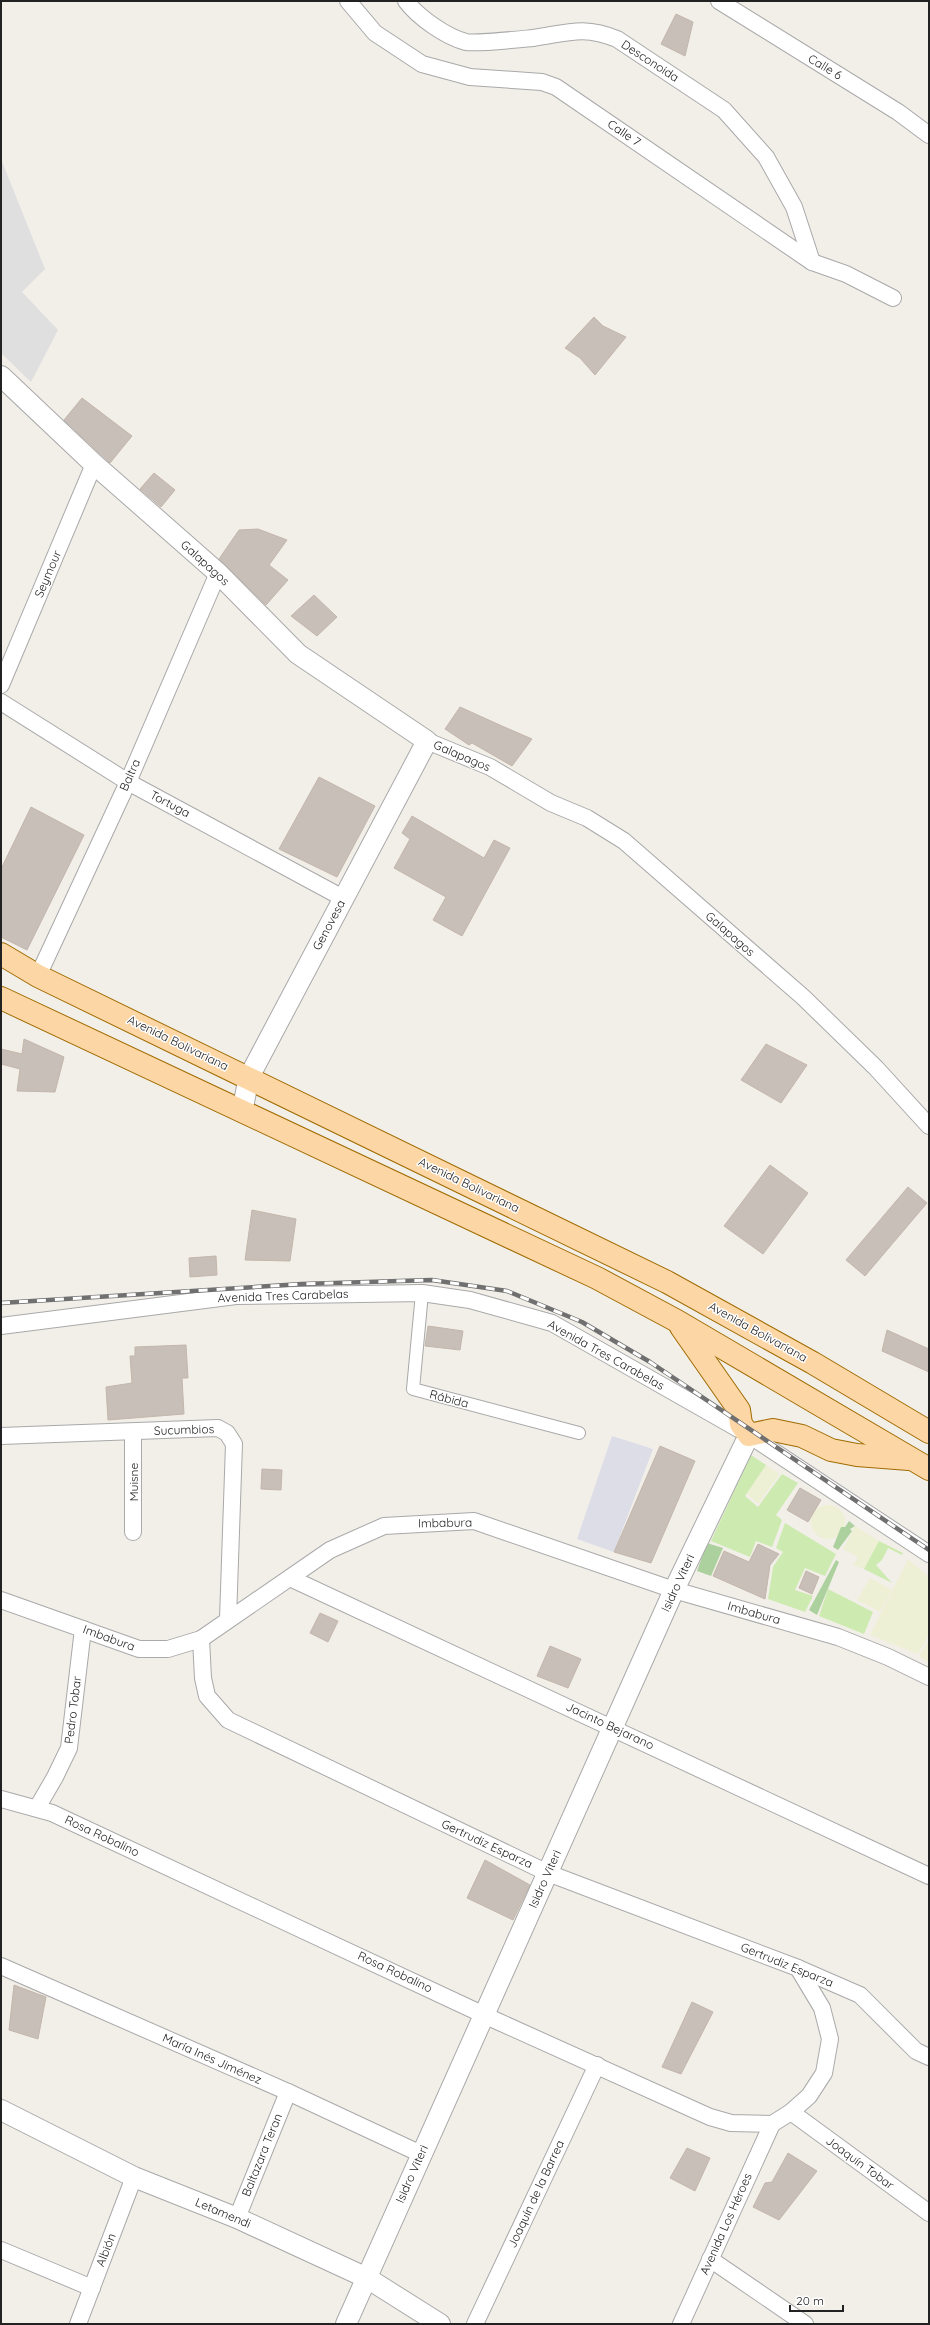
<svg xmlns="http://www.w3.org/2000/svg" width="930" height="2325" viewBox="0 0 930 2325" font-family="Quicksand,sans-serif">
<style>
.residential{fill:#e0dfdf}
.farmland{fill:#eef0d5}
.grass{fill:#cdebb0}
.forest{fill:#add19e}
.plaza{fill:#dddde8}
.building{fill:#c7bfb8;stroke:#c4b6ab}
.lines{fill:none;stroke-linecap:round;stroke-linejoin:round}
.pedestrian-casing{stroke:#a9a9a9;stroke-width:14}
.minor-casing{stroke:#a9a9a9;stroke-width:18}
.tertiary-casing{stroke:#a9a9a9;stroke-width:22}
.primary-casing{stroke:#a06b00;stroke-width:24}
.pedestrian{stroke:#fff;stroke-width:12}
.minor{stroke:#fff;stroke-width:16}
.tertiary{stroke:#fff;stroke-width:20}
.primary{stroke:#fcd6a4;stroke-width:22}
.rail-casing{stroke:#707070;stroke-width:4.5}
.rail{stroke:#fff;stroke-width:3;stroke-dasharray:9;stroke-linecap:butt}
.labels{text-anchor:middle;stroke-width:3;stroke-linejoin:round;paint-order:stroke}
.street-label{font-size:12px;fill:#222;stroke:#fff}
</style>
<rect width="100%" height="100%" fill="#f2efe9"/>
<polygon class="residential" points="1,159 45,269 22,292 58,330 31,382 1,353"/>
<g class="farmland">
<polygon points="766,1465 780,1474 758,1504 746,1493"/>
<circle cx="828" cy="1522" r="17"/>
<polygon points="855,1526 879,1541 864,1569 853,1565 858,1557 843,1549"/>
<polygon points="908,1559 929,1577 929,1635 918,1654 870,1635"/>
<polygon points="870,1578 892,1590 880,1612 857,1600"/>
<polygon points="929,1640 929,1663 919,1656"/>
</g>
<g class="grass">
<polygon points="751,1455 766,1465 745,1496 758,1507 782,1474 798,1483 776,1515 782,1520 772,1547 756,1541 750,1557 711,1541"/>
<polygon points="785,1523 836,1554 825,1576 805,1568 795,1590 813,1596 805,1612 768,1599 773,1567 783,1552 776,1548"/>
<polygon points="879,1541 903,1553 902,1555 888,1548 882,1560 876,1565 892,1583 864,1569"/>
<polygon points="828,1589 873,1612 864,1634 819,1616"/>
</g>
<g class="forest">
<polygon points="849,1521 855,1526 850,1529 852,1531 838,1550 833,1547 841,1527 845,1527"/>
<polygon points="707,1543 723,1548 711,1576 697,1571"/>
<polygon points="836,1560 839,1562 817,1615 809,1610"/>
</g>
<polygon class="plaza" points="612,1436 653,1449 614,1552 577,1539"/>
<g class="building">
<polygon points="676,14 693,22 685,56 661,44"/>
<polygon points="594,317 603,326 626,337 595,375 580,358 565,348"/>
<polygon points="82,398 132,436 110,463 64,420"/>
<polygon points="154,473 175,490 161,507 140,489"/>
<polygon points="258,529 287,540 269,565 288,580 266,605 219,559 239,530"/>
<polygon points="314,595 337,617 317,636 291,616"/>
<polygon points="460,707 502,726 532,739 512,766 472,743 469,745 445,729"/>
<polygon points="319,777 375,806 337,877 279,849"/>
<polygon points="31,807 84,835 27,950 1,937 1,869"/>
<polygon points="412,816 484,858 494,840 510,848 462,936 433,920 446,897 394,868 410,839 402,833"/>
<polygon points="24,1039 64,1057 55,1092 17,1091 20,1069 1,1064 1,1049 22,1054"/>
<polygon points="766,1044 807,1065 781,1103 741,1080"/>
<polygon points="770,1165 808,1193 763,1254 724,1226"/>
<polygon points="908,1187 927,1203 865,1276 846,1260"/>
<polygon points="252,1210 296,1219 290,1261 245,1260"/>
<polygon points="216,1256 217,1275 190,1277 189,1258"/>
<polygon points="428,1326 463,1331 460,1350 425,1346"/>
<polygon points="887,1330 929,1349 929,1372 882,1351"/>
<polygon points="186,1345 188,1378 182,1378 184,1414 108,1420 106,1387 132,1383 130,1356 135,1356 135,1347"/>
<polygon points="660,1446 695,1461 651,1563 614,1552"/>
<polygon points="262,1469 282,1470 281,1490 261,1489"/>
<polygon points="800,1488 821,1500 808,1522 787,1510"/>
<polygon points="758,1544 779,1554 770,1565 765,1599 713,1576 724,1551 749,1562"/>
<polygon points="806,1571 819,1577 812,1594 799,1588"/>
<polygon points="320,1613 338,1621 328,1642 310,1633"/>
<polygon points="550,1646 581,1659 568,1688 537,1676"/>
<polygon points="485,1860 530,1885 513,1920 467,1898"/>
<polygon points="14,1985 46,1997 38,2039 9,2030"/>
<polygon points="692,2002 713,2012 681,2074 662,2067"/>
<polygon points="687,2148 710,2158 695,2191 670,2178"/>
<polygon points="788,2153 817,2171 779,2220 753,2207 765,2183 772,2182"/>
</g>
<g class="lines">
<g class="pedestrian-casing">
<polyline id="pedestrian" points="422,1293 413,1389 579,1433"/>
</g>
<g class="minor-casing">
<g id="minor">
<polyline points="348,1 375,33 422,64 470,77 542,82 556,87 812,262 846,274 893,298"/>
<path d="M 406,1 C 418,17 446,37 466,42 C 475,44 522,39 533,38 C 567,33 584,25 617,39 L 724,110 L 766,157 L 794,207 L 812,262"/>
<polyline points="719,1 898,112 929,135"/>
<polyline points="1,685 94,464"/>
<polyline points="1,702 128,782 343,898"/>
<polyline points="427,741 490,767 551,803 587,818 624,841 803,997 876,1068 929,1126"/>
<polyline points="38,976 128,782 218,573"/>
<polyline points="1,1326 236,1296 422,1293 470,1300 552,1323 749,1435 929,1554"/>
<polyline points="1,1436 218,1428 227,1433 234,1444 228,1619"/>
<polyline points="133,1532 133,1432"/>
<polyline points="290,1578 929,1876"/>
<polyline points="1,1600 139,1649 168,1649 201,1639 330,1550 384,1526 474,1521 674,1590 838,1637 888,1657 929,1677"/>
<polyline points="201,1639 203,1678 207,1696 228,1720 548,1873 798,1968 860,1995 916,2051 929,2057"/>
<polyline points="1,1799 52,1813 497,2021 710,2117 731,2123 772,2124 791,2112 809,2096 824,2073 830,2039 822,2008 798,1968"/>
<polyline points="37,1808 55,1777 69,1748 83,1629"/>
<polyline points="1,1966 288,2092 421,2154"/>
<polyline points="791,2112 929,2213"/>
<polyline points="237,2218 288,2092"/>
<polyline points="1,2250 92,2288"/>
<polyline points="710,2259 805,2324"/>
<polyline points="78,2324 134,2177"/>
<polyline points="475,2324 597,2065"/>
<polyline points="681,2324 772,2124"/>
</g>
</g>
<g class="tertiary-casing">
<g id="tertiary">
<polyline points="1,376 94,464 218,573 298,654 427,741 249,1077 242,1112"/>
<polyline points="1,2110 134,2177 237,2218 367,2278 440,2324"/>
<polyline points="346,2324 674,1590 749,1435"/>
</g>
</g>
<g class="primary-casing">
<g id="primary">
<polyline points="1,954 38,976 667,1282 813,1363 929,1432"/>
<polyline points="1,998 597,1278 677,1321 929,1469"/>
<polyline points="681,1327 739,1410 741,1424 749,1435 773,1430 802,1436 831,1450 857,1455 909,1459"/>
</g>
</g>
<use href="#pedestrian" class="pedestrian"/>
<use href="#minor" class="minor"/>
<use href="#tertiary" class="tertiary"/>
<use href="#primary" class="primary"/>
<g class="rail-casing">
<polyline id="rail" points="1,1303 302,1284 432,1280 507,1291 582,1322 650,1362 929,1550"/>
</g>
<use href="#rail" class="rail"/>
</g>
<g class="labels">
<g class="street-label">
<text transform="translate(650 61) rotate(33)" y="4">Desconoida</text>
<text transform="translate(825 67) rotate(31)" y="4">Calle 6</text>
<text transform="translate(624 133) rotate(34)" y="4">Calle 7</text>
<text transform="translate(205 563) rotate(42)" y="4">Galapagos</text>
<text transform="translate(48 574) rotate(-67)" y="4">Seymour</text>
<text transform="translate(462 756) rotate(23)" y="4">Galapagos</text>
<text transform="translate(130 775) rotate(-66)" y="4">Baltra</text>
<text transform="translate(170 804) rotate(28)" y="4">Tortuga</text>
<text transform="translate(329 925) rotate(-62)" y="4">Genovesa</text>
<text transform="translate(730 934) rotate(41)" y="4">Galapagos</text>
<text transform="translate(178 1043) rotate(26)" y="4">Avenida Bolivariana</text>
<text transform="translate(469 1185) rotate(26)" y="4">Avenida Bolivariana</text>
<text transform="translate(283 1296) rotate(-2)" y="4">Avenida Tres Carabelas</text>
<text transform="translate(758 1332) rotate(29)" y="4">Avenida Bolivariana</text>
<text transform="translate(606 1355) rotate(29)" y="4">Avenida Tres Carabelas</text>
<text transform="translate(449 1399) rotate(15)" y="4">Rábida</text>
<text transform="translate(184 1430) rotate(-2)" y="4">Sucumbios</text>
<text transform="translate(134 1482) rotate(-90)" y="4">Muisne</text>
<text transform="translate(445 1523) rotate(-1)" y="4">Imbabura</text>
<text transform="translate(678 1583) rotate(-65)" y="4">Isidro Viteri</text>
<text transform="translate(754 1613) rotate(16)" y="4">Imbabura</text>
<text transform="translate(109 1638) rotate(20)" y="4">Imbabura</text>
<text transform="translate(73 1710) rotate(-83)" y="4">Pedro Tobar</text>
<text transform="translate(610 1726) rotate(25)" y="4">Jacinto Bejarano</text>
<text transform="translate(102 1836) rotate(25)" y="4">Rosa Robalino</text>
<text transform="translate(487 1844) rotate(25)" y="4">Gertrudiz Esparza</text>
<text transform="translate(545 1879) rotate(-66)" y="4">Isidro Viteri</text>
<text transform="translate(787 1965) rotate(22)" y="4">Gertrudiz Esparza</text>
<text transform="translate(395 1972) rotate(25)" y="4">Rosa Robalino</text>
<text transform="translate(212 2059) rotate(24)" y="4">María Inés Jiménez</text>
<text transform="translate(262 2155) rotate(-68)" y="4">Baltazara Teran</text>
<text transform="translate(860 2163) rotate(36)" y="4">Joaquín Tobar</text>
<text transform="translate(412 2174) rotate(-66)" y="4">Isidro Viteri</text>
<text transform="translate(536 2194) rotate(-65)" y="4">Joaquín de la Barrea</text>
<text transform="translate(223 2213) rotate(23)" y="4">Letamendi</text>
<text transform="translate(726 2224) rotate(-66)" y="4">Avenida Los Héroes</text>
<text transform="translate(106 2250) rotate(-69)" y="4">Albión</text>
</g>
</g>
<rect width="930" height="2325" fill="none" stroke="#222222" stroke-width="4"/>
<path d="M790 2305v6h53v-6" fill="none" stroke="#222222" stroke-width="2"/>
<text x="796" y="2305" font-size="12" fill="#222222" stroke="#ffffff" stroke-width="3" paint-order="stroke">20 m</text>
</svg>
